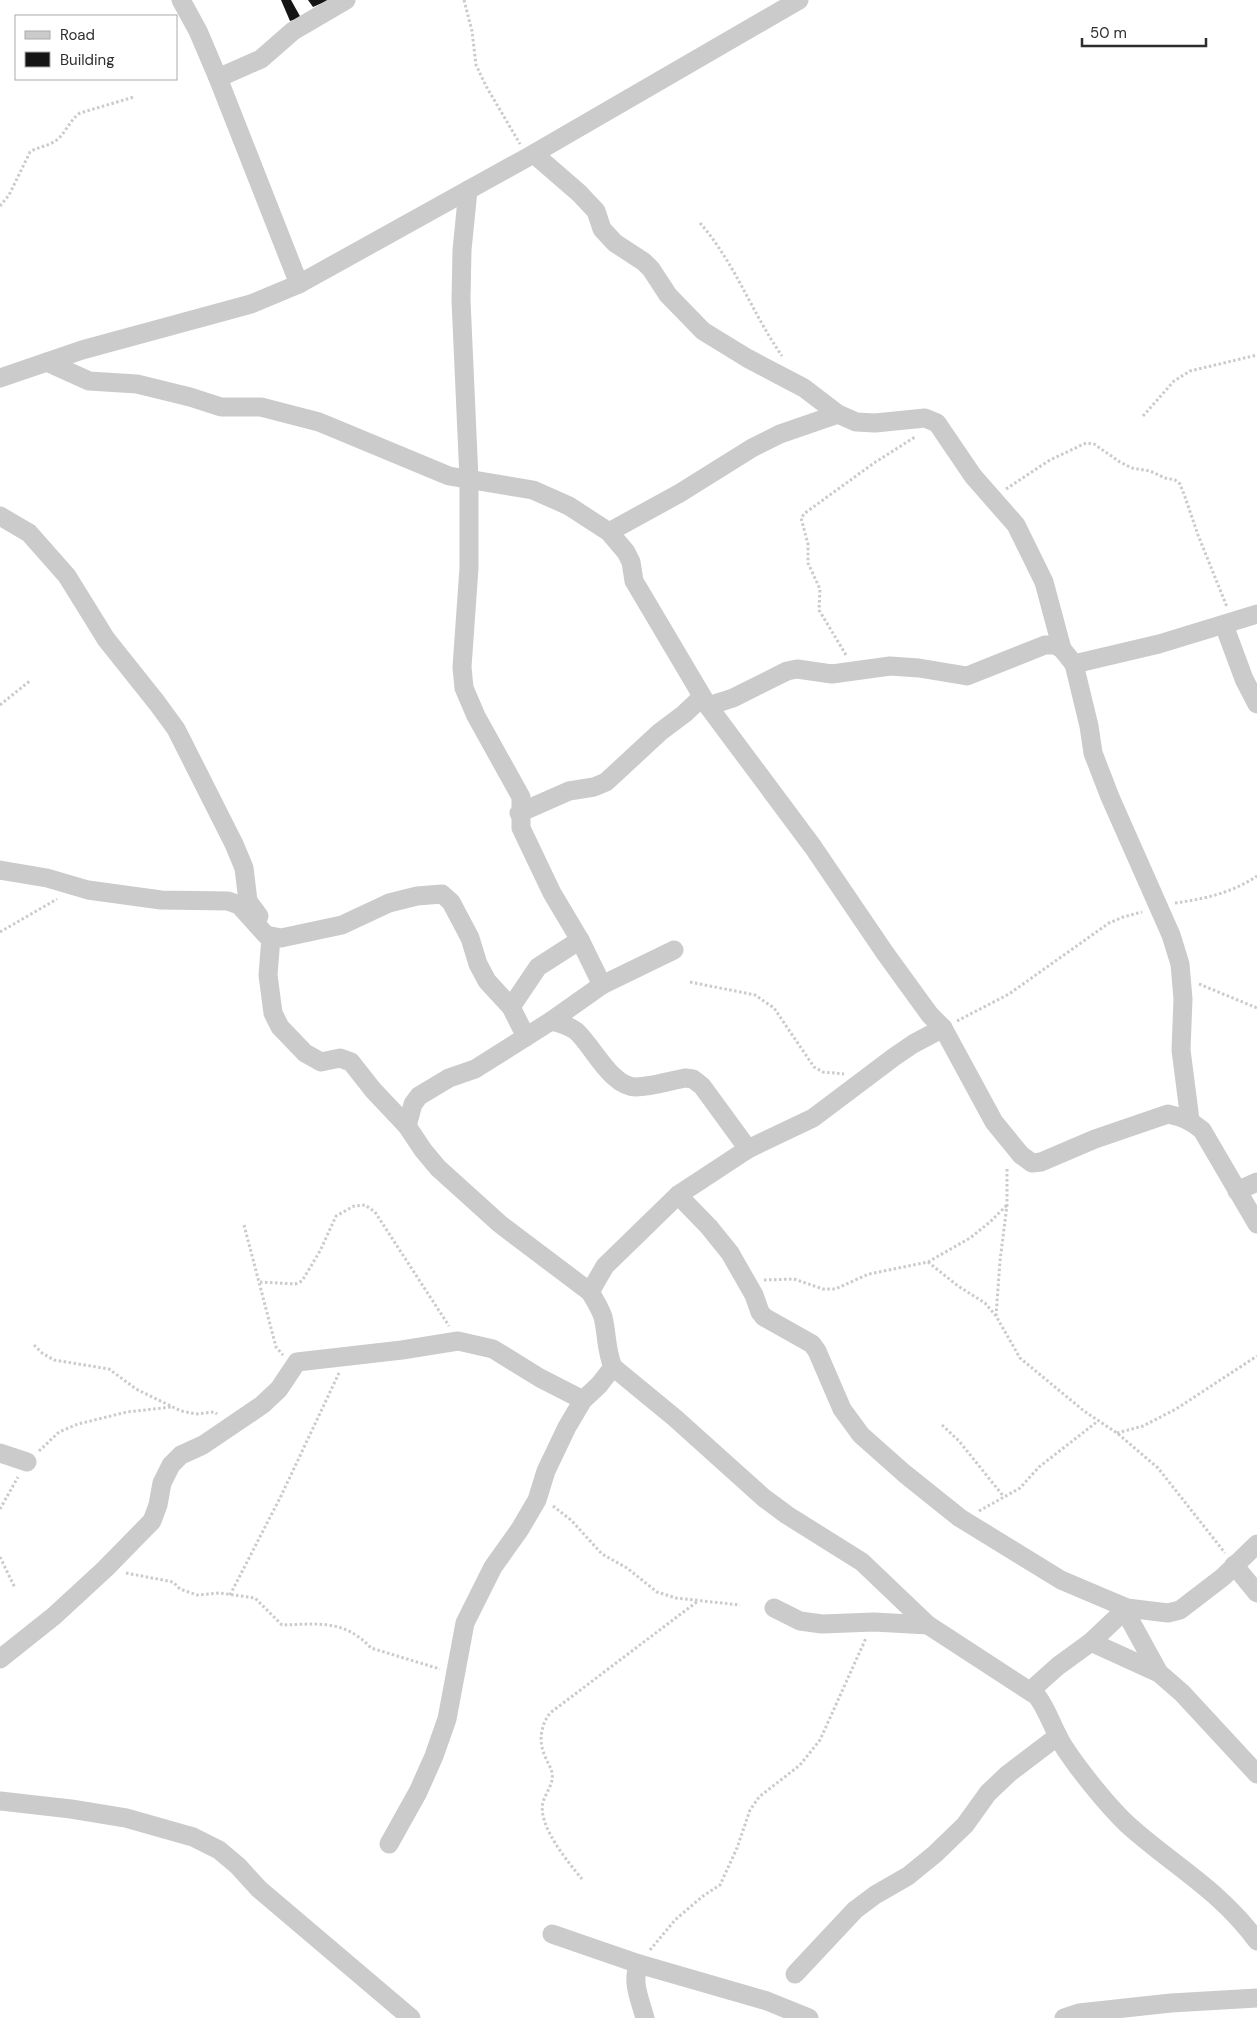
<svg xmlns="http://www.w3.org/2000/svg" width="1257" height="2018" viewBox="0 0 1257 2018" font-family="'DM Sans',sans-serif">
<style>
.building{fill:#151515}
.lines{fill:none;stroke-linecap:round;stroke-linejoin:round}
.path{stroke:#cbcbcb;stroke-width:3;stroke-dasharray:2.5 2.5;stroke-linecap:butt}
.street{stroke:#cbcbcb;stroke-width:19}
</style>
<rect width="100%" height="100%" fill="#fff"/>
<g class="building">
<polygon points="281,0 291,0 301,18 290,21"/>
<polygon points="308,0 329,0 313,7"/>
</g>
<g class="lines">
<g class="path">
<polyline points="464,0 472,31 476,65 486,86 520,144"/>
<path d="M 0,206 L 9,195 L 30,152 C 39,146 51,146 59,138 C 67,130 70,120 80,113 L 134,97"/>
<path d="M 700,223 C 735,263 752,313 782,356"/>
<polyline points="1143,416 1174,381 1190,371 1257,355"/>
<polyline points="1006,489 1050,460 1086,443 1094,444 1120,462 1132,468 1150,471 1165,478 1175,480 1180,484 1185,497 1198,535 1227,607"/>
<polyline points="846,655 819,610 820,589 808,563 808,544 801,518 805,513 874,463 915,437"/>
<polyline points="0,705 31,680"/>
<path d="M 1175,903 C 1204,899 1232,893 1257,876"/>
<polyline points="0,932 57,899"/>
<polyline points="690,982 755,995 774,1008 814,1067 823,1072 844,1074"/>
<polyline points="1199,984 1257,1008"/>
<polyline points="957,1021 1009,994 1109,923 1123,917 1142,912"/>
<polyline points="244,1225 276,1347 283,1355"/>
<polyline points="928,1262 958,1286 985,1303 996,1316 1020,1358 1084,1411 1117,1433 1158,1468 1225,1553"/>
<polyline points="764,1280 794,1279 823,1289 835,1289 869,1274 928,1262 970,1238 990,1222 1007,1205"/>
<polyline points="260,1282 295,1284 302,1281 320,1251 336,1216 354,1206 365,1205 375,1212 449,1326"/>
<polyline points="996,1316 1000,1261 1007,1205 1007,1167"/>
<polyline points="34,1345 42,1353 54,1360 109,1369 136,1389 181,1411 196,1414 214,1412 217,1414"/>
<polyline points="942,1425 959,1441 1004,1497"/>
<polyline points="1117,1433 1143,1426 1176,1409 1257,1356"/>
<polyline points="39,1451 59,1432 78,1424 127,1412 171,1407"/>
<polyline points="553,1506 571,1520 602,1554 627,1568 657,1592 676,1598 740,1605"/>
<polyline points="0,1509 18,1477"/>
<polyline points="979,1511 1020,1488 1039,1467 1098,1421"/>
<polyline points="0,1557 15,1588"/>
<path d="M 126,1573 L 173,1582 L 180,1589 L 197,1595 L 220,1593 L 255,1598 L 282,1625 C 318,1624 344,1619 371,1648 L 440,1669"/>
<polyline points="230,1595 281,1496 339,1373"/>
<path d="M 582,1879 C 568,1862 537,1825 543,1802 C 546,1792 554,1784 552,1773 C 551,1767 547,1762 545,1756 C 538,1741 541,1725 550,1713 L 698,1601"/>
<polyline points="650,1950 675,1920 703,1896 720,1885 737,1848 750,1810 759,1797 800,1765 820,1740 866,1638"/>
</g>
<g class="street">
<polyline points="181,0 198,31 218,78 299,284"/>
<polyline points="218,78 261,59 293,31 346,0"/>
<polyline points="534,154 579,193 596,211 602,229 615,243 644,262 651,269 668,295 703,331 747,358 804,388 838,414 856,422 875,423 925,418 937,423 973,476 1016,525 1044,582 1062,649"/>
<polyline points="468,190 462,250 461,300 469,479 469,568 462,667 464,688 476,716 521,797 521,828 552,893 580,940 602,985"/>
<path d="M 47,362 L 89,381 L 137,384 L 190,397 L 221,407 L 261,407 L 319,422 L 449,476 L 533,490 L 569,506 L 609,532 L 626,552 L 631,562 L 634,581 L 708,706 L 813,847 L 885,953 L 930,1015 L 943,1028 L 994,1122 L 1021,1155 L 1032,1163 L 1041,1162 L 1095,1139 L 1168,1114 C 1182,1117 1191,1121 1202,1130 L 1257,1224"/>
<polyline points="0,378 82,350 251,304 299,284 528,157 799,0"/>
<polyline points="0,516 29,533 67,576 106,639 157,703 176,729 234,844 244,868 248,901 259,916"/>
<polyline points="609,532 680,493 752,448 780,434 838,414"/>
<polyline points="1224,625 1244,679 1257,704"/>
<polyline points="1074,664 1159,644 1257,614"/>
<polyline points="708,706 733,698 787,671 797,669 832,674 890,666 919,668 967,676 1045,645 1055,645 1062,649 1074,664 1089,726 1093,753 1110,797 1171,935 1180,964 1183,999 1181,1050 1190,1120"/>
<polyline points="519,813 569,791 594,787 606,782 660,732 684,714 702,697"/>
<polyline points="0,870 47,878 88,890 161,900 228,901 239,905 266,935 281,938 342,925 389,903 417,896 442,894 451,902 460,919 470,938 478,964 487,981 511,1007 526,1037"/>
<path d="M 271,937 L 268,975 L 273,1013 L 280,1027 L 305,1053 L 321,1062 L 340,1058 L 351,1062 L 373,1090 L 407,1126 L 423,1150 L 438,1168 L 500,1224 L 590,1292 C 595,1300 600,1308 603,1317 C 607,1333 606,1351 613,1367 L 675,1418 L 764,1498 L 787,1515 L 862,1562 L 928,1625 L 1037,1696 C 1049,1712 1053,1730 1064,1747 C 1079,1770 1107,1805 1127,1824 C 1172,1865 1219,1889 1257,1941"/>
<polyline points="511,1007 538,967 580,940"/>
<path d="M 551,1021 C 560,1023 568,1025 576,1031 C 593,1046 611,1087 636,1087 C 650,1087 670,1081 685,1078 L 693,1079 L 702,1086 L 748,1149"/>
<polyline points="407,1126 413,1104 419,1096 449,1078 475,1069 551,1021 602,985 674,950"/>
<polyline points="1237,1191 1257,1182"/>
<polyline points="678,1195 709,1227 730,1253 754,1295 760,1312 764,1317 812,1344 817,1351 842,1409 861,1435 905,1474 960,1518 1061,1580 1127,1608 1168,1613 1180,1610 1223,1577 1257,1544"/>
<polyline points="590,1292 605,1266 678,1195 748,1149 813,1118 894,1057 913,1044 943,1028"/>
<polyline points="0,1453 27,1462"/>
<polyline points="1234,1565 1257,1593"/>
<polyline points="774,1608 800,1621 822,1624 874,1622 928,1625"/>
<polyline points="1125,1611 1159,1673"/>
<polyline points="1091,1642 1159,1673 1182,1693 1257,1774"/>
<polyline points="0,1659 54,1616 105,1569 152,1521 158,1505 162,1483 171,1465 181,1455 203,1445 262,1405 279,1389 297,1362 402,1350 458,1341 493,1349 540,1378 583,1400"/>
<polyline points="1030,1691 1058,1666 1091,1642 1127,1608"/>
<polyline points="0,1801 71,1809 126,1818 193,1837 219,1850 238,1866 259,1889 411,2018"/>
<polyline points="389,1844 418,1792 434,1756 447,1719 465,1623 493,1567 520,1529 537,1500 546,1471 567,1427 583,1400 599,1385 613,1367"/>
<polyline points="552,1934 639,1964 767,2001 809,2018"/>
<path d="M 639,1964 C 631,1981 640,2000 645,2018"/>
<polyline points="795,1974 855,1910 875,1895 908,1876 935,1854 965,1825 988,1793 1008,1774 1058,1736"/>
<polyline points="1064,2018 1079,2013 1171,2003 1257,1998"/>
</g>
</g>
<rect x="15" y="15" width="162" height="65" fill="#ffffff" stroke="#ababab"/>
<rect x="25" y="31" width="25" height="8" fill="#cbcbcb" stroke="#ababab"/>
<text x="60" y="40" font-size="15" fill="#2e2e2e">Road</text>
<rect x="25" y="52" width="25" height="15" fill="#151515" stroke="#ababab"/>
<text x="60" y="65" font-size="15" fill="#2e2e2e">Building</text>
<path d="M1082 38v8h124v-8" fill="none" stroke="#2e2e2e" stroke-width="2.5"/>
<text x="1090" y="38" font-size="15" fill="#2e2e2e" stroke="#ffffff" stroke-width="4" paint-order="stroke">50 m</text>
</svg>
